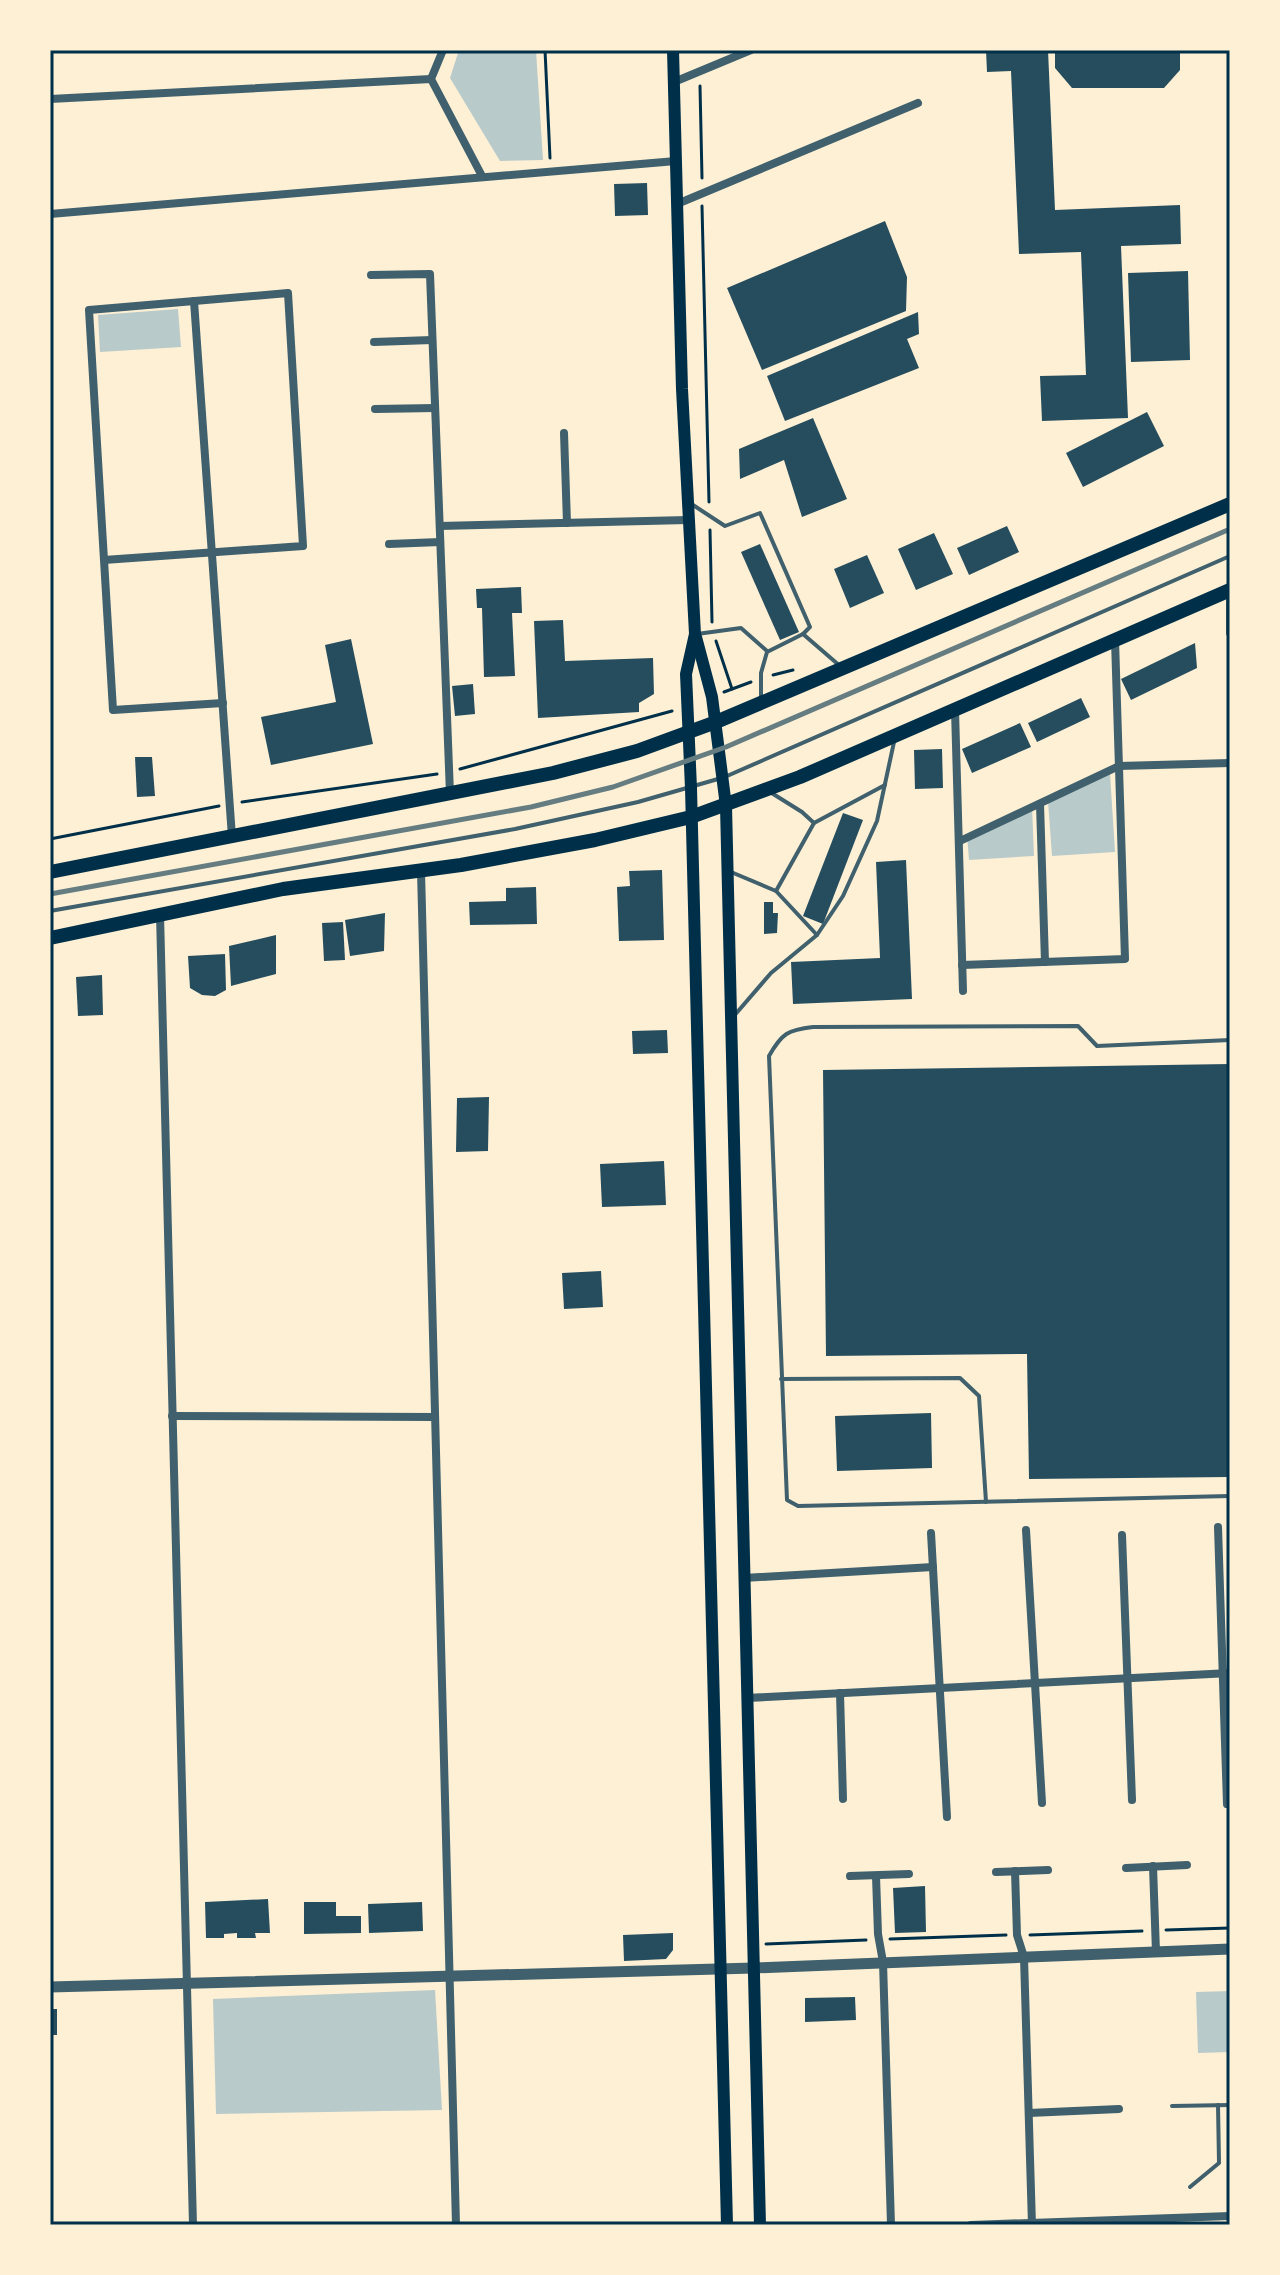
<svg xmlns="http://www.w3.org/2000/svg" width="1280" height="2275" viewBox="0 0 1280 2275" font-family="'Times New Roman',serif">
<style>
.green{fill:#b9caca}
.building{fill:#264d5e}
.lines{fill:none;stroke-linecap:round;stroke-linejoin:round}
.path{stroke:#003049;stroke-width:3}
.service{stroke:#3f606c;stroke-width:4}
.minor{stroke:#3f606c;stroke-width:8}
.tertiary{stroke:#3f606c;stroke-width:11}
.secondary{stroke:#003049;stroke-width:12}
.primary{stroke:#003049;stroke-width:14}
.rail{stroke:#657d81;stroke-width:5}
.neatline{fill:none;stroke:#003049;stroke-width:3}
</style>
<rect width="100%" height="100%" fill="#fdf0d5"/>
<g class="green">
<polygon points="459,50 536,50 543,160 500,161 450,78"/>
<polygon points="178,309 181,347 100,352 98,315"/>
<polygon points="1110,773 1115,852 1052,856 1048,801"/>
<polygon points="1032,806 1034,856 969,860 967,835"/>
<polygon points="435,1990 442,2110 216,2114 213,1999"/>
<polygon points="1230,1991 1230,2052 1198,2053 1196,1992"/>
</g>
<g class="building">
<polygon points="986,50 1048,50 1055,210 1180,205 1181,244 1121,246 1128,418 1042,421 1040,376 1086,375 1081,252 1019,254 1011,71 987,72"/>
<polygon points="1055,50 1180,50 1180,70 1164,88 1072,88 1055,68"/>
<polygon points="647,183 648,215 615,216 614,184"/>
<polygon points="885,221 907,277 906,311 762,370 727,288"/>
<polygon points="1188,271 1190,360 1131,362 1128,273"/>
<polygon points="918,312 919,334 907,339 919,368 785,421 767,376"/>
<polygon points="1147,412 1164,446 1083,487 1066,453"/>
<polygon points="813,418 847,499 802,517 784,460 740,479 739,449"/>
<polygon points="1007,526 1019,552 969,575 957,548"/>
<polygon points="934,533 953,574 916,590 898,549"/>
<polygon points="760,544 799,632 780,640 741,552"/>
<polygon points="867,555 884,593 850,608 834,569"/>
<polygon points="521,587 522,613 512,613 515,676 484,677 482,608 477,608 476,589"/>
<polygon points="563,620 565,661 653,658 654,694 639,703 639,712 538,718 534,621"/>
<polygon points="351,639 373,744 271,765 261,717 336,702 325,645"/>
<polygon points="1195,643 1197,668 1131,700 1121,679"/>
<polygon points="473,684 475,714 455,716 452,686"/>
<polygon points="1081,698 1090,717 1037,742 1028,723"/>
<polygon points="1020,723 1031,747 972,773 962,749"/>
<polygon points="942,749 943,788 915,789 914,750"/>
<polygon points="135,757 152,757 155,796 137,797"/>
<polygon points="843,813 863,820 823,924 803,916"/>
<polygon points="906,860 912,999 793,1004 791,962 880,958 876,862"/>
<polygon points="662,870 664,940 619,941 617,887 630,886 629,871"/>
<polygon points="536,887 537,924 470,925 469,902 506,901 506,888"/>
<polygon points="764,902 773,902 773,913 778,913 777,933 764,934"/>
<polygon points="385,913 384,951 350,956 345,920"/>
<polygon points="343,922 345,960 324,961 322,923"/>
<polygon points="276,935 276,974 231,986 229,946"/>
<polygon points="225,954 226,990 215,996 202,995 190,988 188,956"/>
<polygon points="102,975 103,1015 78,1016 76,977"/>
<polygon points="667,1030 668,1053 633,1054 632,1031"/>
<polygon points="1230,1064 1230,1477 1029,1479 1027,1354 826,1356 823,1070"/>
<polygon points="489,1097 488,1151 456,1152 457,1098"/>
<polygon points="664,1161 666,1205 602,1207 600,1164"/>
<polygon points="601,1271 603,1307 564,1309 562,1273"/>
<polygon points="931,1413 932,1468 837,1471 835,1416"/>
<polygon points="925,1886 926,1932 895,1933 893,1888"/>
<polygon points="268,1899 270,1933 255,1933 256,1938 237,1938 237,1933 224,1934 224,1938 206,1938 205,1902"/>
<polygon points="304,1902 336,1902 336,1916 361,1916 361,1933 304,1934"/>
<polygon points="422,1902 423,1931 369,1933 368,1904"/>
<polygon points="673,1933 673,1950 666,1959 624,1961 623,1935"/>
<polygon points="855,1997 856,2020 805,2022 805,1998"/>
<rect x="50" y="2009" width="7" height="26"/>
</g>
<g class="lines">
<g class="path">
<polyline points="545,50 550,158"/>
<polyline points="700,86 702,178"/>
<polyline points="702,206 709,502"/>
<polyline points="710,530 712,622"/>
<polyline points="716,641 732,689"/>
<polyline points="773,675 793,670"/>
<polyline points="724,692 751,682"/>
<polyline points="460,769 672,711"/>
<polyline points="242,802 437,774"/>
<polyline points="50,839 219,806"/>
<polyline points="1166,1930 1230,1928"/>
<polyline points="1030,1935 1142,1931"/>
<polyline points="890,1939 1006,1935"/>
<polyline points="766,1944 866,1940"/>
</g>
<g class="service">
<polyline points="693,505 725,526 760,513 810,627 803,634"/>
<polyline points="697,634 741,628 767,651"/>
<polyline points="761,701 761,673 767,652 803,634 840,666"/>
<polyline points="727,776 1230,556"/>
<polyline points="770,792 802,812 814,823 885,785"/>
<polyline points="731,872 776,891 817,935"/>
<polyline points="776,891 814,823"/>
<polyline points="50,911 515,829 638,802 718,779"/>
<polyline points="733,1017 771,973 817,935 843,896 877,821 894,742"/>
<path d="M 1230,1040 L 1097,1046 L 1078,1026 L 813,1027 C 788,1030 782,1033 769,1056 L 787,1500 L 798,1506 L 1230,1496"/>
<polyline points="781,1379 960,1378 979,1396 986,1502"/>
<polyline points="1172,2106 1230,2105"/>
<polyline points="1190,2187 1219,2163 1218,2105"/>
</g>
<g class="minor">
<polyline points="443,50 431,79 482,176"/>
<polyline points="674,82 751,50"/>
<polyline points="50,99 431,79"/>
<polyline points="677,204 918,103"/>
<polyline points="50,214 676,161"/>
<polyline points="371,275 430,274 450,794"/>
<polyline points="194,301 232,837"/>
<polyline points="374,342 432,340"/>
<polyline points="375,409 435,408"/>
<polyline points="564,433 567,523"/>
<polyline points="440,526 688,520"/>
<polyline points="389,544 440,542"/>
<polyline points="104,560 303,546 288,293 89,310 113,710 223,703"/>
<polyline points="1230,590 1230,633"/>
<polyline points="955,710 963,991"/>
<polyline points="1040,804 1045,962"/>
<polyline points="960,841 1119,766 1230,763"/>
<polyline points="421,871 456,2225"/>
<polyline points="160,914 193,2225"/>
<polyline points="962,965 1125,959 1115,640"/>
<polyline points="172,1416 435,1417"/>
<polyline points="1218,1527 1227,1804"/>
<polyline points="1026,1530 1042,1803"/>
<polyline points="931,1533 947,1817"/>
<polyline points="1122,1535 1132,1800"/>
<polyline points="744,1578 933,1567"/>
<polyline points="840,1693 843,1799"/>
<polyline points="747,1698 1230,1673"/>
<polyline points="1153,1866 1156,1952"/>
<polyline points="1126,1868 1187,1865"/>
<polyline points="1015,1871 1017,1935 1024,1957 1032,2225"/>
<polyline points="996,1872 1048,1870"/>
<polyline points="850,1876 909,1874"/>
<polyline points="876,1876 878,1934 883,1962 891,2225"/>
<polyline points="1029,2113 1119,2109"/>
<polyline points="971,2225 1230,2216"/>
</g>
<polyline class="tertiary" points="50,1987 754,1968 1230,1949"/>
<g class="secondary">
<polyline points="673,50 682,389 695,634 686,674 691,788 727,2225"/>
<polyline points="696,637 712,697 726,806 760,2225"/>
</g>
<g class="primary">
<polyline points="50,872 553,773 637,751 716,722 1230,504"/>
<polyline points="50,938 283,889 461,865 595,840 691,817 800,777 1230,590"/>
</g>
<polyline class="rail" points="50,894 531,807 613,787 726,747 1230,529"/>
</g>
<rect width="1280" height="2275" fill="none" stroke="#fdf0d5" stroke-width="104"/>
<rect x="52" y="52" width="1176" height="2171" class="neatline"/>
</svg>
